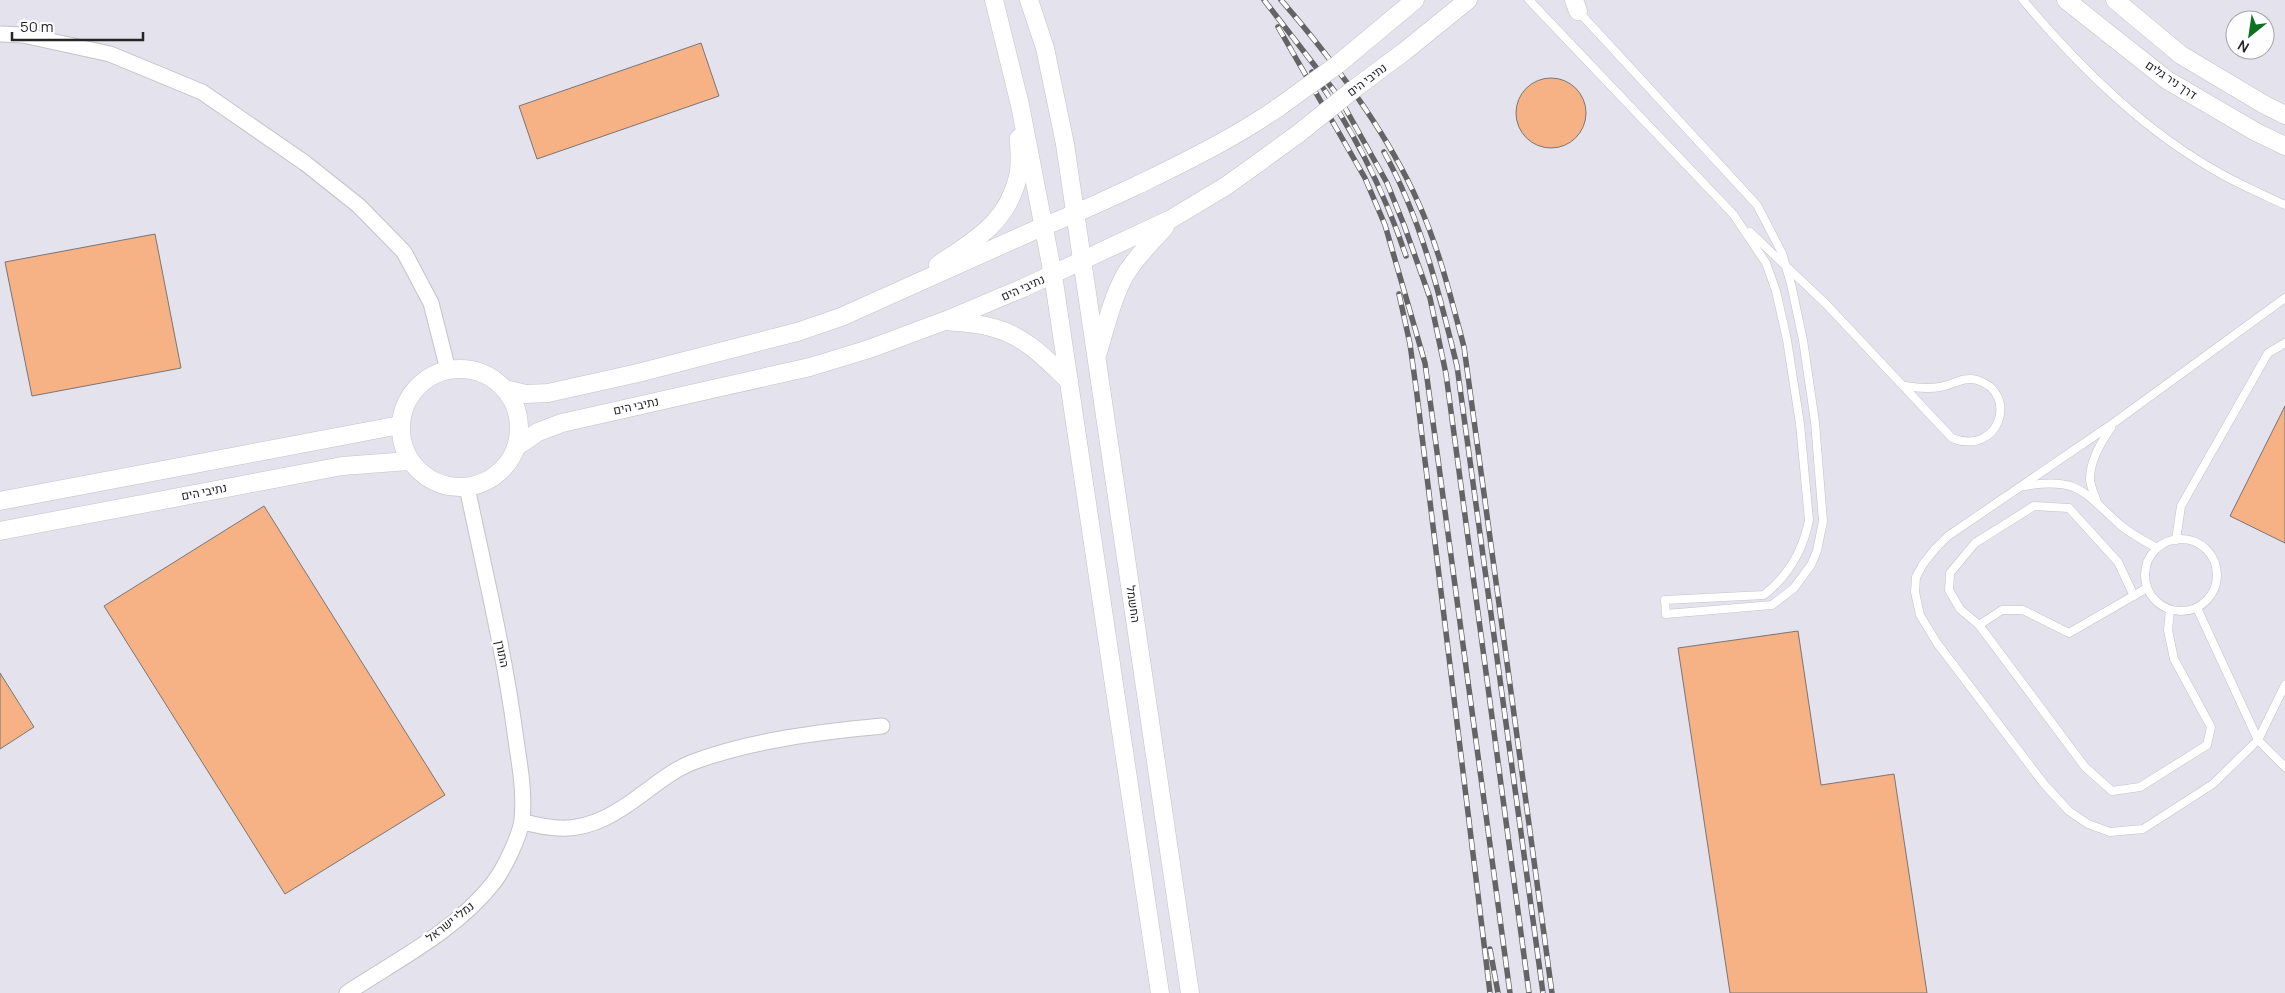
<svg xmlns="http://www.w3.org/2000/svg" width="2285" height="993" viewBox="0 0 2285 993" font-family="Manrope,Heebo,sans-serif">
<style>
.built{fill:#e3e2ed;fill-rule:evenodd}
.building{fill:#f6b185;stroke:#7a7674}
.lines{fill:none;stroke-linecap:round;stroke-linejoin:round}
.service-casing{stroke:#c4c3c7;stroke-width:9}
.minor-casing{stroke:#c4c3c7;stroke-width:17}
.tertiary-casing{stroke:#c4c3c7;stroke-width:19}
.service{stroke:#fff;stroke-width:8}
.minor{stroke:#fff;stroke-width:15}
.tertiary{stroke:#fff;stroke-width:18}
.rail-casing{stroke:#646466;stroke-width:5.5}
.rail{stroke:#fefdff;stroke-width:4;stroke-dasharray:11;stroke-linecap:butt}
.tertiary-bridge-casing{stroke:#c4c3c7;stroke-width:19;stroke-linecap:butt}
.tertiary-bridge{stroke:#fff;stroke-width:18}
.labels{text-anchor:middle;stroke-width:5;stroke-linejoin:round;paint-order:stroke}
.street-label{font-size:12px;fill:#252526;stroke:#fefdff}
</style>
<rect width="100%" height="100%" fill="#f0f0f4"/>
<path class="built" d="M 0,0 L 2285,0 L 2285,993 L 0,993 ZM 2235,20 L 2265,20 L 2265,50 L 2235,50 Z"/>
<g class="building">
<polygon points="701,43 719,96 537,159 519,106"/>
<circle cx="1551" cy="113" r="35"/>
<polygon points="155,234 181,368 32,396 5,262"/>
<polygon points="2285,406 2285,543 2230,516"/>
<polygon points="264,506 445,795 285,894 104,606"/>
<polygon points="1798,631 1821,785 1894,774 1927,993 1730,993 1678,648"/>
<polygon points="0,673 34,727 0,749"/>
</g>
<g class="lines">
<g class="service-casing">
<g id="service">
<path d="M 1529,0 L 1733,214 L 1766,263 L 1776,291 L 1787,340 L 1800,424 L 1809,520 C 1803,551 1789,575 1764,595 L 1665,600 L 1666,614 L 1772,605 L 1794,588 L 1811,565 L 1817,551 L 1823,521 L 1815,422 L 1803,340 L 1791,284 L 1782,253 L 1757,205 L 1578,11"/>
<path d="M 2023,0 C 2080,68 2145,132 2223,175 C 2243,186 2264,195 2285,205"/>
<path d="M 1750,232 L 1826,304 L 1952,438 C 1999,457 2020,393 1977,380 C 1963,376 1953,385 1940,387 C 1928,389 1917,388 1905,386"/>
<polyline points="2285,298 2115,422 1948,536 1935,549 1923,564 1916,577 1915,592 1920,615 1937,643 2044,784 2069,811 2088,824 2110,832 2143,829 2213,784 2258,740 2285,685"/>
<path d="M 2024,486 C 2076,477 2082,490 2118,523 C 2129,533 2144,541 2157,548"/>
<path d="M 2097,502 C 2095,495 2090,486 2090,479 C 2090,460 2101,442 2111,428"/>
<circle cx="2181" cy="575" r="36"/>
<polyline points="2176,540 2181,506 2268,353 2285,343"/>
<polyline points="2134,596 2118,562 2069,508 2034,506 1975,543 1950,573 1949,590 1960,609 1979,625 2002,610 2023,610 2069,633 2147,588"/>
<polyline points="2197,608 2258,740 2285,767"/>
<polyline points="1979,625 2085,767 2112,791 2140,787 2207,745 2211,727 2174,659 2168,630 2170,610"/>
</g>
</g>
<g class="minor-casing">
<g id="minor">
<polyline points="0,34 23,35 110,54 202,92 305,163 359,206 404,252 431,303 448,370"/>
<path d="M 522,822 C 534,824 547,828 559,828 C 592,830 620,811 645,792 C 660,781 675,769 693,762 C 753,740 819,732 882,726"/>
<path d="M 347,993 C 397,960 457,930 494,882 C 504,869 520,836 522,820 C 525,790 519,762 515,733 C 504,650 484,569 467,487"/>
</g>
</g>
<g class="tertiary-casing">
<g id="tertiary">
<polyline points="994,0 1020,105 1053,275 1160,993"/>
<polyline points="1029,0 1045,48 1065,144 1190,993"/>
<polyline points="1574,0 1578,11"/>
<polyline points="2066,0 2167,80 2256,132 2285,146"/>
<polyline points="2115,0 2181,55 2265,105 2285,115"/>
<polyline points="1337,65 1415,0"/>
<polyline points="1354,89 1405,51 1468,0"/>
<path d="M 938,265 C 975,240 1007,223 1018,177 C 1021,165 1019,150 1019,138"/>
<path d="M 947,321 C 963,323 979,323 994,328 C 1025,336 1046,359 1069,381"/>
<path d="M 1098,352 C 1106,326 1112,299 1125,275 C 1136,257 1151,242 1165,227"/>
<circle cx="460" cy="428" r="59"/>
<path d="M 505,389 L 526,394 L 548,393 L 638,373 L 797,332 L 841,317 L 1044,226 C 1079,213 1112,197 1146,181 C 1191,159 1237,136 1279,107"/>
<polyline points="516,447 538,432 562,423 810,367 869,349 947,320 1023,288 1171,219 1226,186 1298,134"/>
<polyline points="0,501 400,425"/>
<polyline points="0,531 342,466 409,461"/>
</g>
</g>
<use href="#service" class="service"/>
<use href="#minor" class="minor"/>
<use href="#tertiary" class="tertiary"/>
<g class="rail-casing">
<g id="rail">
<polyline points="1264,0 1339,97 1387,183 1404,225 1430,298 1446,374 1529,993"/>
<path d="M 1281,0 C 1332,59 1386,130 1418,202 C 1439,248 1451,298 1464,347 L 1552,993"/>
<polyline points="1278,27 1365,178 1385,225 1425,363 1510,993"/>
<path d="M 1312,72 C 1354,130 1383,188 1406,256"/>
<path d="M 1384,152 C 1421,219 1439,292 1457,366 L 1543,993"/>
<polyline points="1399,294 1410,344 1417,395 1490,993"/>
<polyline points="1490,949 1498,993"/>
</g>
</g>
<use href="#rail" class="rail"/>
<g class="tertiary-bridge-casing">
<g id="tertiary-bridge">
<polyline points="1279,107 1337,65"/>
<polyline points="1298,134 1354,89"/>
</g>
</g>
<use href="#tertiary-bridge" class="tertiary-bridge"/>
</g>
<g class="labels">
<g class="street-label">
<text transform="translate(1367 80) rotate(-37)" y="4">נתיבי הים</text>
<text transform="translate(2171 80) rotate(34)" y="4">דרך ניר גלים</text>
<text transform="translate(1023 288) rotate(-24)" y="4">נתיבי הים</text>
<text transform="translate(636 406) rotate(-12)" y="4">נתיבי הים</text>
<text transform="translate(204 492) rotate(-11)" y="4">נתיבי הים</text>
<text transform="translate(1133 604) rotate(82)" y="4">החשמל</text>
<text transform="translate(502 654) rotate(78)" y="4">התורן</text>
<text transform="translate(450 922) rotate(-38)" y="4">נמלי ישראל</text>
</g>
</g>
<g transform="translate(2250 35) rotate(210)"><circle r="24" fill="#fefdff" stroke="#a7a7a8"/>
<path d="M0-4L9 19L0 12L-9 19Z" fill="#0c7121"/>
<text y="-8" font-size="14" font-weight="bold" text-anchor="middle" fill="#252526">N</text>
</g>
<path d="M12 32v8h131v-8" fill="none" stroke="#252526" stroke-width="2.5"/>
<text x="20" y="32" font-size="15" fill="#252526" stroke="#fefdff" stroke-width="4" paint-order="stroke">50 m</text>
</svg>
